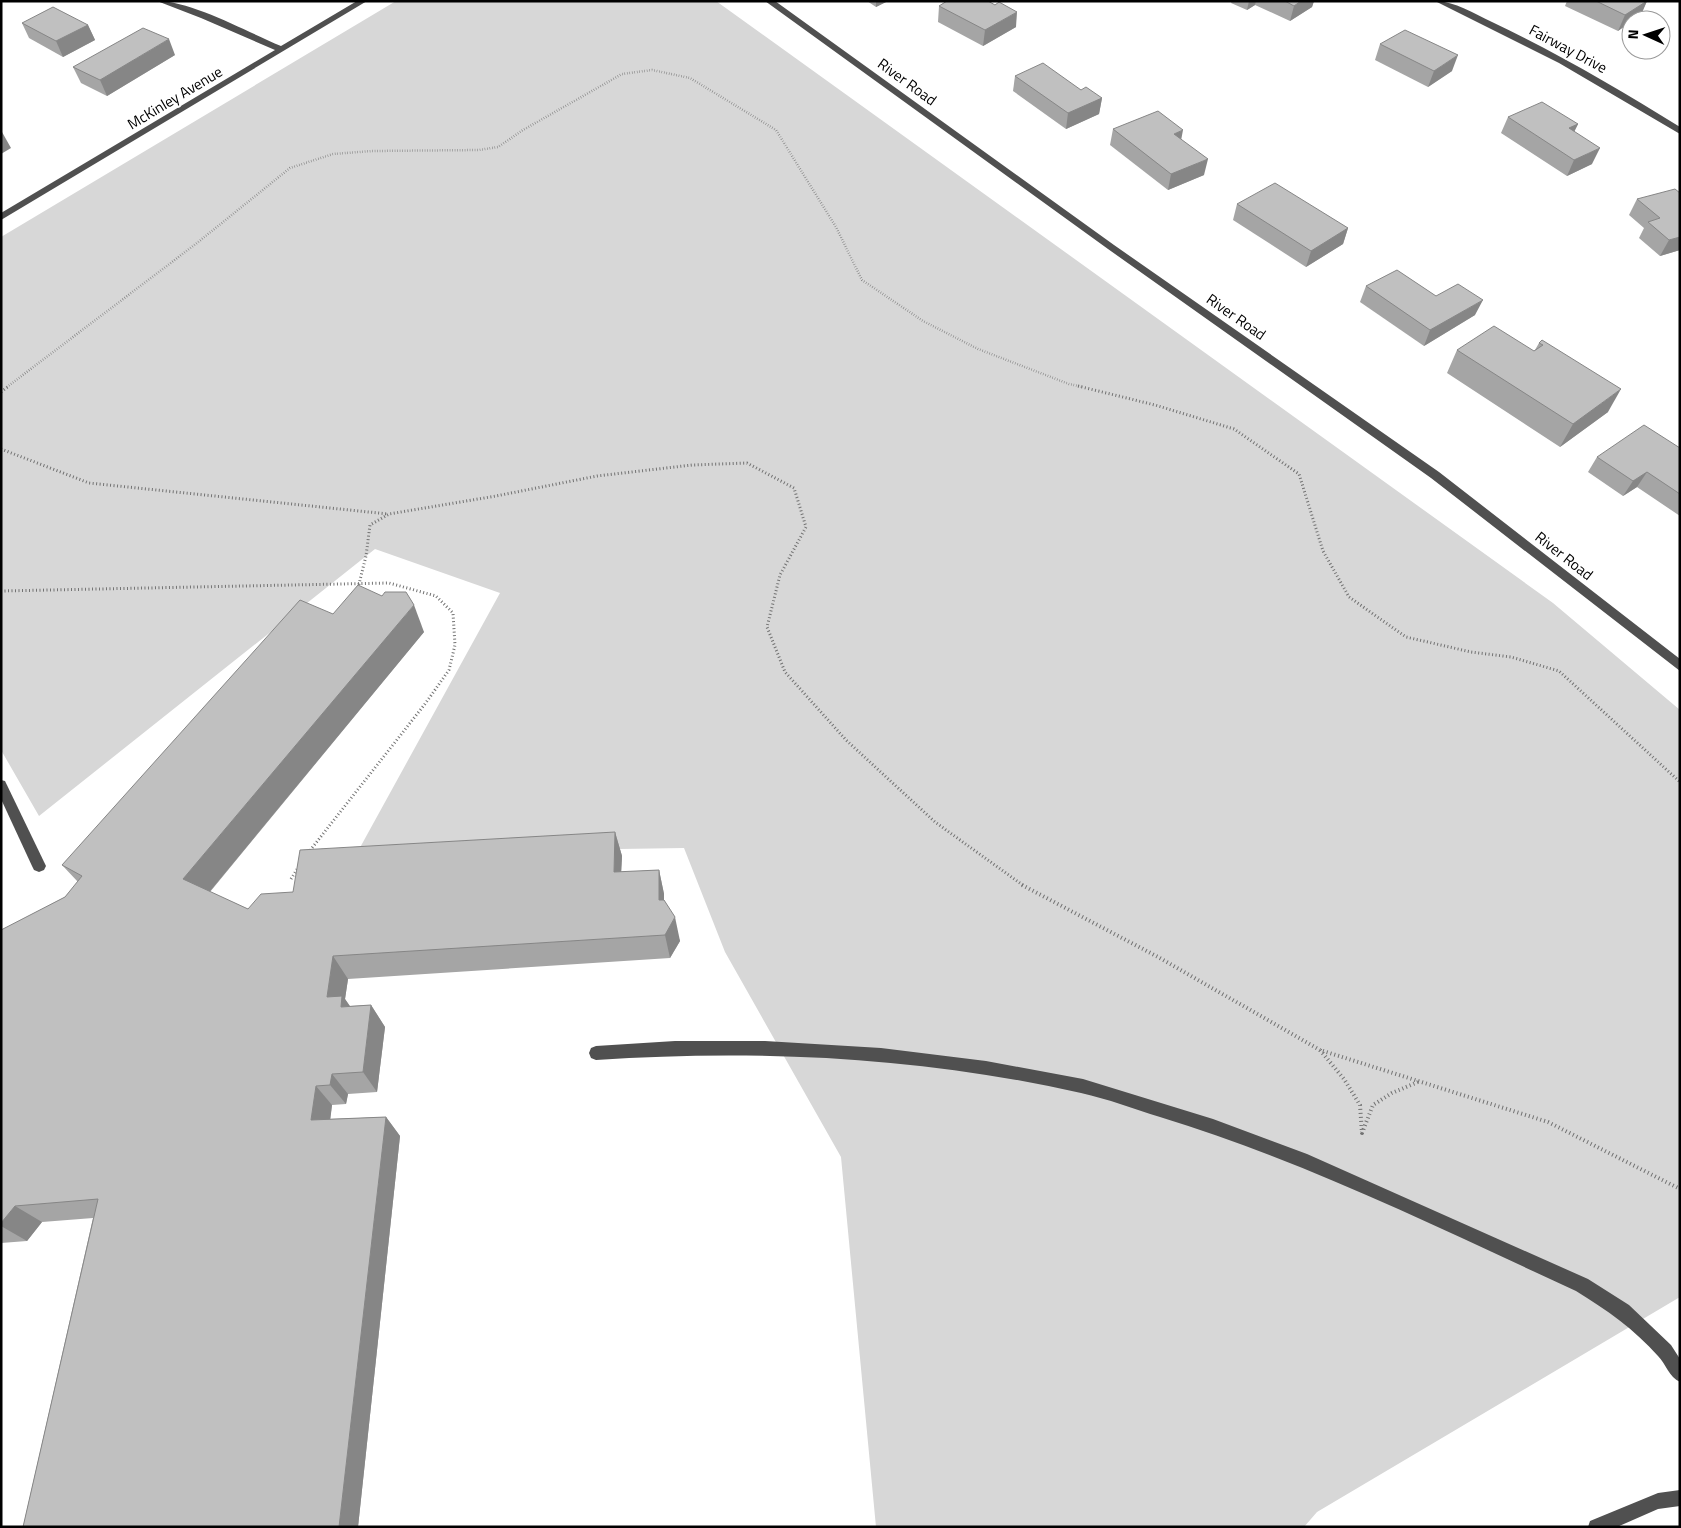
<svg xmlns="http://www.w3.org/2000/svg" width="1681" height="1528" viewBox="0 0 1681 1528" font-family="'Titillium Web',sans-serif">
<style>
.green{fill:#d7d7d7}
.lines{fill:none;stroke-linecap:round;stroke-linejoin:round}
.path-far2{stroke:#727272;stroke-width:2.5;stroke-dasharray:0.5 2;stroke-linecap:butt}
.path-far1{stroke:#727272;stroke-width:3;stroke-dasharray:1 2.5;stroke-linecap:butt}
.path{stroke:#727272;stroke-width:4;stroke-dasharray:1 3;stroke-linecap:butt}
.minor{fill:#505050;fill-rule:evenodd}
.wall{fill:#a5a5a5}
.shaded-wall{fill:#868686}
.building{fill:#c0c0c0;stroke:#868686}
.labels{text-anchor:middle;stroke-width:4;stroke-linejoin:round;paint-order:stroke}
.far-street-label{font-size:15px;fill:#000;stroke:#fff}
</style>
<rect width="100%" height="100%" fill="#fff"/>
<polygon class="green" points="396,1 716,1 1553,603 1680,710 1680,1297 1317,1512 1304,1527 876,1527 841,1157 725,952 684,848 357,853 500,593 375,549 39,816 1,750 1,237"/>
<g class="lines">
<polyline class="path-far2" points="7,387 197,243 290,168 333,154 372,151 479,150 498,147 523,130 622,74 652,70 690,78 776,130 836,227 862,280 923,321 978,349 1069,384 1083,387"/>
<g class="path-far1">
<polyline points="1078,386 1155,405 1234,429 1299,474 1323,551 1349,597 1406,637 1471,652 1511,657 1559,671 1680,782"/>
<polyline points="1,392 9,386"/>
<polyline points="1,449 89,483 388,514"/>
<polyline points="358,588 366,556 370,525 389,514 496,496 597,476 692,465 747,463 794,488 806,527 780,575 767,627 785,672 846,740 935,822 1024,886"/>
<polyline points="1,591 389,583 436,596 453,613 455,645 449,670 425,704 308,853"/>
<polyline points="291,879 299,866"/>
</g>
<g class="path">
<polyline points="1022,885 1158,957 1320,1050"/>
<polyline points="1418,1082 1392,1093 1373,1105 1362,1133 1360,1105 1344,1079 1320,1050 1548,1122 1680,1189"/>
</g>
<g class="minor">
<path d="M 157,1 C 192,1 247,32 281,46 L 357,1 L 367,1 L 1,220 L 1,213 L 275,50 L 201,18 Z"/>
<polygon points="765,1 775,1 1114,245 1439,472 1680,659 1680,671 1431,478 1108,249"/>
<path d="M 1435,1 C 1455,1 1474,14 1492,22 C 1557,53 1619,89 1680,127 L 1680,134 L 1559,63 Z"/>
<polygon points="1,780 5,781 46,866 44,870 39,872 34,870 32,866 1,799"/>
<path d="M 675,1041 L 765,1041 L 881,1048 L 986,1061 L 1083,1079 L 1213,1119 L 1307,1154 L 1588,1279 L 1629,1305 L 1671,1345 L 1680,1359 L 1680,1382 C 1669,1377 1666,1364 1658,1356 C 1634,1329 1607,1310 1576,1291 C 1439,1228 1304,1161 1160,1117 C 1134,1109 1108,1099 1081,1093 C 922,1057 758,1049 596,1060 L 591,1058 L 589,1053 L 591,1048 L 596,1046 Z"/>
<polygon points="1680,1490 1680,1506 1658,1509 1617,1527 1588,1527 1590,1521 1658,1493"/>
</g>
</g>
<g class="wall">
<polygon points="867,1 888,1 876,7"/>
<polygon points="1232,1 1314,1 1312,7 1290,21 1255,5 1247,10 1231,3"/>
<polygon points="1567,1 1647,1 1640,17 1635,20 1631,20 1618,31 1565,6"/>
<polygon points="939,6 1016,27 983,46 938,22"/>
<polygon points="22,23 88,25 95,40 63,57 29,38"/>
<polygon points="1380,44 1452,71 1428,87 1375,60"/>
<polygon points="175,55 107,96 81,83 73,67"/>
<polygon points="1015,76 1081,90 1102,98 1099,114 1066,129 1013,91"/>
<polygon points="1508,117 1578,124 1574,132 1592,164 1567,176 1501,133"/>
<polygon points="1113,129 1181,139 1204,175 1168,190 1110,145"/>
<polygon points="1680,193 1680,250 1660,256 1639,238 1644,228 1629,215 1637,199"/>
<polygon points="1237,204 1348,228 1343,244 1306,267 1233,220"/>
<polygon points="1366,286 1436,296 1475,315 1424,346 1360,302"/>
<polygon points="1542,340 1608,412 1560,447 1447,373 1457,350 1534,351 1535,350 1539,343"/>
<polygon points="1680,448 1680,516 1637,487 1623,496 1588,472 1597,457"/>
<polygon points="382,596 424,632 210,892 248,909 293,892 615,832 622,856 621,872 659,870 664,894 664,900 680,941 670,958 348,979 345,999 350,1006 371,1005 385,1027 377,1092 348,1094 346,1104 332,1105 330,1119 386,1117 400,1136 358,1527 23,1527 93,1218 42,1222 27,1241 1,1243 1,928 2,930 65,897 78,882 62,865 333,614"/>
</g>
<g class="shaded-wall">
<polygon points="876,1 888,1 876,7"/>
<polygon points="1249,1 1256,1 1255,5 1247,10"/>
<polygon points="1301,1 1314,1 1312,7 1290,21 1294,6"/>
<polygon points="1647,1 1640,17 1635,20 1631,20 1631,22 1618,31 1625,15"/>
<polygon points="1017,12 1016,27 983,46 985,30"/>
<polygon points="88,25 95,40 63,57 56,41"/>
<polygon points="169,39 175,55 107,96 100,80"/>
<polygon points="1458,55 1452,71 1428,87 1434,71"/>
<polygon points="1102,98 1099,114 1066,129 1068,113"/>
<polygon points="1578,124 1570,140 1569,128"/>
<polygon points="1183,130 1180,146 1174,134"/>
<polygon points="2,132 11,148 1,154 1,133"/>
<polygon points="1600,148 1592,164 1567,176 1574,160"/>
<polygon points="1208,159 1204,175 1168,190 1171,174"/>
<polygon points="1348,228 1343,244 1306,267 1311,251"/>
<polygon points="1680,237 1680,250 1660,256 1669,240"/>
<polygon points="1483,300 1475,315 1424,346 1430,330"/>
<polygon points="1621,389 1608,412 1560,447 1573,424"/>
<polygon points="1647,472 1637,487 1623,496 1633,481"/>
<polygon points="414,605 424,632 201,902 183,879"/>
<polygon points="615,832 622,856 620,896 614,872"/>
<polygon points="659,870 664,894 664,924 659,900"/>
<polygon points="675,917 680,941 670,958 665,935"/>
<polygon points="333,956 348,979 345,999 357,1017 327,997"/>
<polygon points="371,1005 385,1027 377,1092 363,1072"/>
<polygon points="332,1074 348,1094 346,1104 330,1085"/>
<polygon points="316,1086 332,1105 328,1139 311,1120"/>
<polygon points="386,1117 400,1136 358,1527 339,1527"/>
<polygon points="15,1206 42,1222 27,1241 1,1226 1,1223"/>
</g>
<g class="building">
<polygon points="947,1 988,1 995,5 999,2 1017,12 985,30 939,6"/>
<polygon points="1285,1 1301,1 1294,6"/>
<polygon points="1596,1 1647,1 1625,15"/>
<polygon points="53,7 88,25 56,41 22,23"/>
<polygon points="143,28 169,39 100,80 73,67"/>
<polygon points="1405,30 1458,55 1434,71 1380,44"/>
<polygon points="1043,63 1081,90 1086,87 1102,98 1068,113 1015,76"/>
<polygon points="1542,102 1578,124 1569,128 1600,148 1574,160 1508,117"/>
<polygon points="1158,111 1183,130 1174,134 1208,159 1171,174 1113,129"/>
<polygon points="1275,183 1348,228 1311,251 1237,204"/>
<polygon points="1675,189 1680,193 1680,237 1669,240 1648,222 1660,218 1637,199"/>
<polygon points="1397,270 1436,296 1458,284 1483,300 1430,330 1366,286"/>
<polygon points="1494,326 1534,351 1543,345 1539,343 1542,340 1621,389 1573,424 1457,350"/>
<polygon points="1644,425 1680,448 1680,494 1647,472 1633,481 1597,457"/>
<polygon points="358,585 382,596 385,592 406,592 414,605 183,879 248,909 261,894 293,892 300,850 615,832 614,872 659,870 659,900 664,900 675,917 665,935 333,956 327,997 342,996 341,1007 371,1005 363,1072 332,1074 330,1085 316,1086 311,1120 386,1117 339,1527 23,1527 98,1199 15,1206 1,1223 1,930 65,897 82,876 62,865 300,600 333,614"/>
</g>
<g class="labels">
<g class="far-street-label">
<text transform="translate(1568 49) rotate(28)" y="5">Fairway Drive</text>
<text transform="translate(907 82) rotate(36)" y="5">River Road</text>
<text transform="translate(175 98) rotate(-31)" y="5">McKinley Avenue</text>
<text transform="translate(1236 317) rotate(35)" y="5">River Road</text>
<text transform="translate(1564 556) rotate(38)" y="5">River Road</text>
</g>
</g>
<rect width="1681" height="1528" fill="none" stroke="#000000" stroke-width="5"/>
<g transform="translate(1646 35) rotate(273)"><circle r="24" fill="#ffffff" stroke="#999999"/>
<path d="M0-4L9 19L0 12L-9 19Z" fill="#000000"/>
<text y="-8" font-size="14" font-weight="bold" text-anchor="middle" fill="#000000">N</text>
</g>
</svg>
